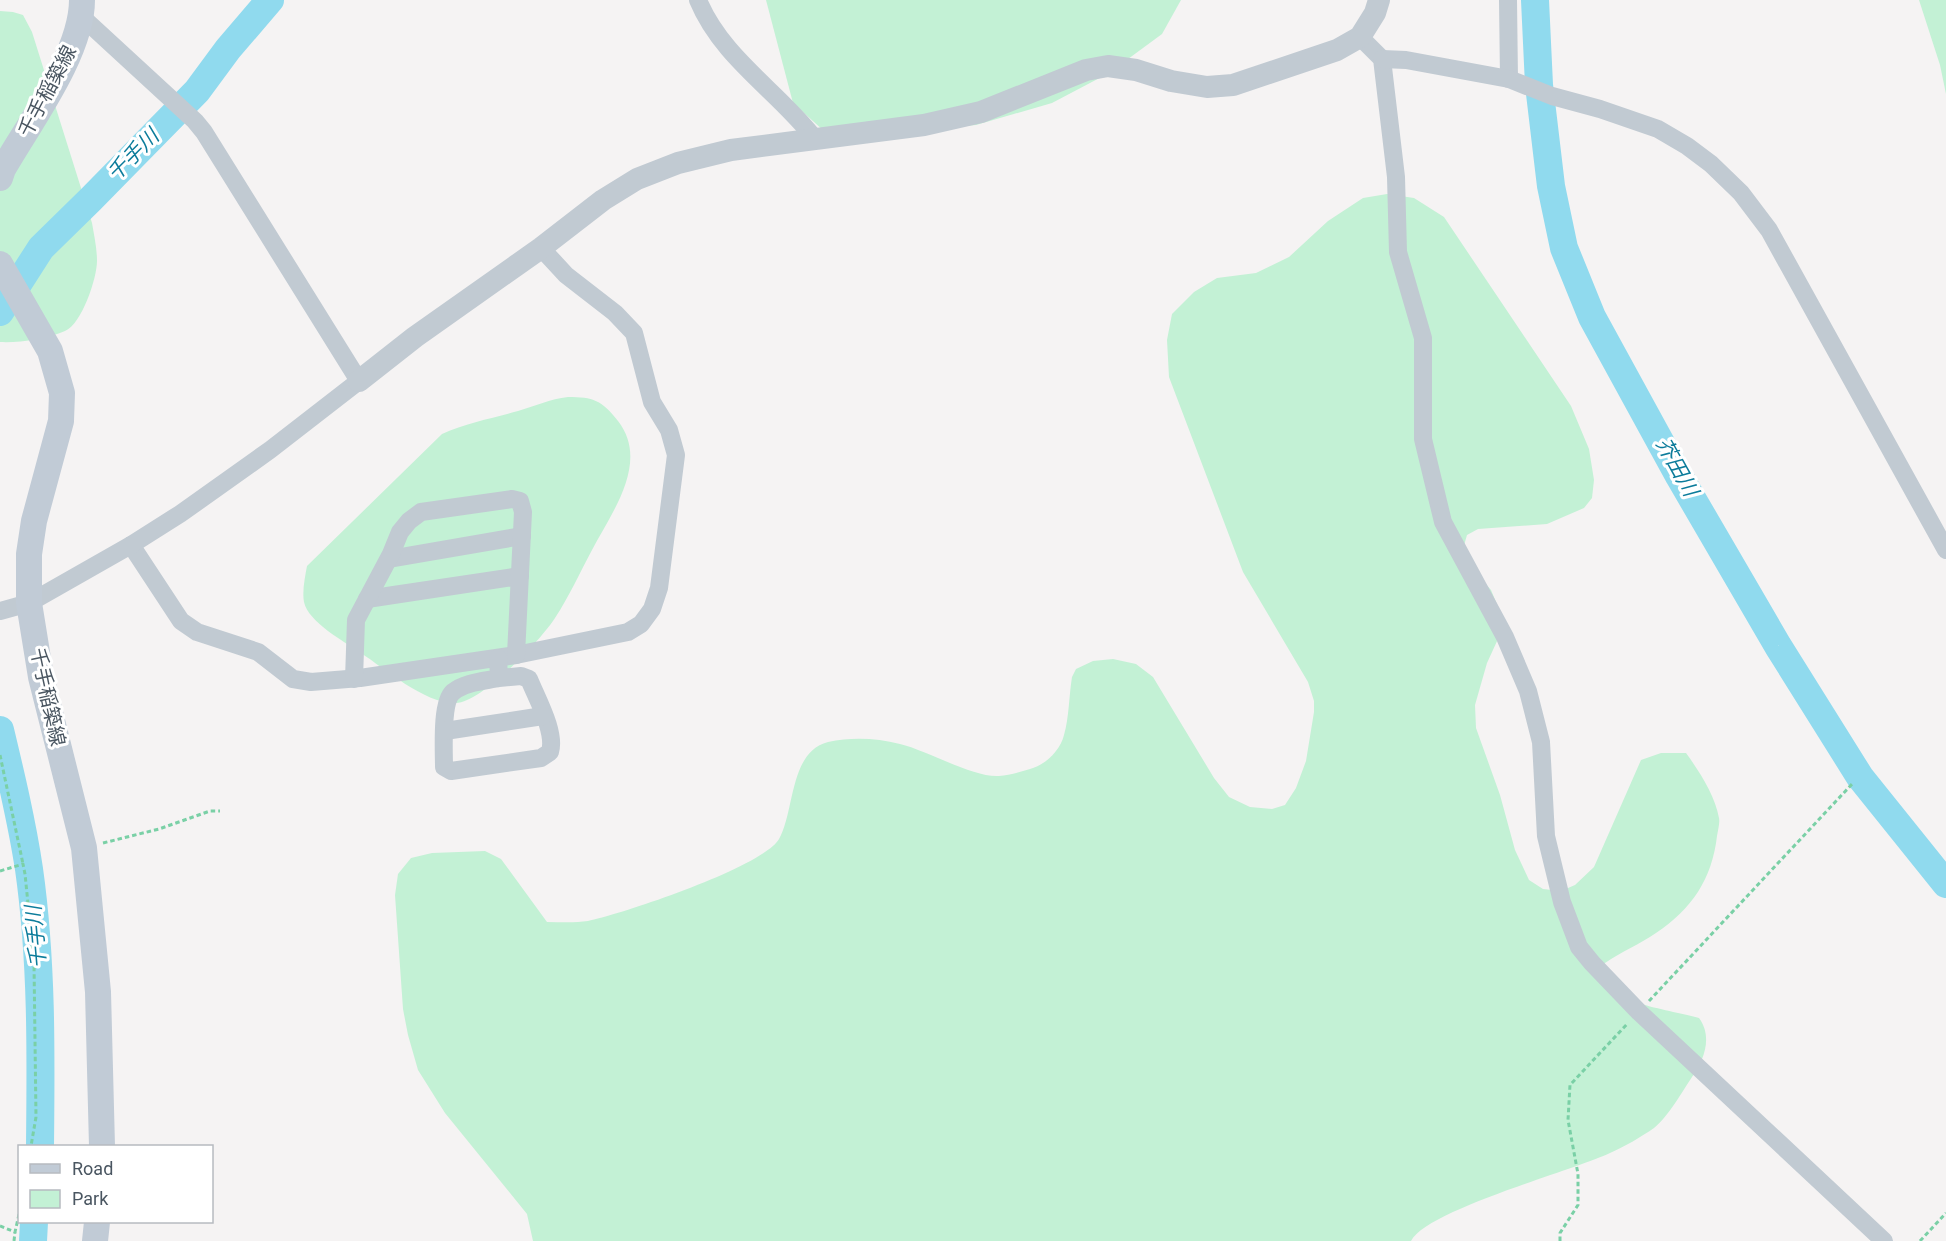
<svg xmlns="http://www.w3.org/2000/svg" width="1946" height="1241" viewBox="0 0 1946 1241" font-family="Roboto,'Noto Sans JP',sans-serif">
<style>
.green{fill:#c3f1d5}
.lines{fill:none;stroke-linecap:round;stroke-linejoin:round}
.river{stroke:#90daee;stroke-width:28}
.path{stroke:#7ad0a6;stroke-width:3;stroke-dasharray:4.5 3;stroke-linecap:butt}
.minor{stroke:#c1cad2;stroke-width:18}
.tertiary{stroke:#c1cad2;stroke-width:22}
.secondary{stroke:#c1cbd6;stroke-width:26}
.labels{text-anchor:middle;stroke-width:6;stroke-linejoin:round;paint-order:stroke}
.street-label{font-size:20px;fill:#4a5661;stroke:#fff}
.water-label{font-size:21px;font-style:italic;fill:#0c7c9b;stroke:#fff}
</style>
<rect width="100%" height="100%" fill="#f5f3f3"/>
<g class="green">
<polygon points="766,0 1181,0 1162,34 1109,73 1052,103 976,125 895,132 824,131 793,103"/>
<polygon points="1919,0 1946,0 1946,94 1940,65"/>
<path d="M 0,11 L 13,12 L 23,15 L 32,32 L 92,223 C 94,235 97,248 97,261 C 97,278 82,324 65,331 C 47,339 19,343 0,342 Z"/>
<path d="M 1387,194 L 1414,198 L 1444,217 L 1571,406 L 1589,449 L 1594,480 L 1592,498 L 1584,508 L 1547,524 L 1478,529 L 1467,535 L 1463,549 L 1471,567 L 1491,590 L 1501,614 L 1498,639 L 1487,663 L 1475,705 L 1476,728 L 1500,795 L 1515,850 L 1529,880 L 1543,889 L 1561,891 L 1575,885 L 1594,867 L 1641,760 L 1661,753 L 1686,753 C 1699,771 1715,795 1719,818 C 1720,823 1718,830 1717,836 C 1712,879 1692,909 1656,933 C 1640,944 1621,952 1605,963 L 1599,968 L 1596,977 C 1609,1003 1672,1010 1699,1018 C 1713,1037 1704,1060 1692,1077 C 1682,1092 1668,1117 1654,1128 C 1641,1137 1624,1147 1610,1153 C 1572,1171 1427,1210 1411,1241 L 533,1241 L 527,1214 L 445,1113 L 418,1070 L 408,1035 L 403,1009 L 395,895 L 398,874 L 411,858 L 432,853 L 485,851 L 501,859 L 547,922 C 560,922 575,923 588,921 C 622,914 763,867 779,839 C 795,811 789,752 828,742 C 852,737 876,738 900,744 C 926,750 974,778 999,776 C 1009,775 1020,772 1030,769 C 1045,765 1060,751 1064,735 C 1069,718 1069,695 1072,677 L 1076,669 L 1093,661 L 1113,659 L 1136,664 L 1153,677 L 1214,778 L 1229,797 L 1250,807 L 1272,809 L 1285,805 L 1296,788 L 1306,761 L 1314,712 L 1314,701 L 1308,682 L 1243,572 L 1169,377 L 1167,340 L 1172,314 L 1194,292 L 1217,278 L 1256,273 L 1289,257 L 1328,221 L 1363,198 Z"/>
<path d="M 568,397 C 593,397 602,400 618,421 C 650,462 612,512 592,550 C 580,572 569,597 555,618 C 541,640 482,702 456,703 C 427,705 385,669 361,653 C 345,642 308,622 304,602 C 302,591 305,577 307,566 L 442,434 C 466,423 493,418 518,411 C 535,406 550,399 568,397 Z"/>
</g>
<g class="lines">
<g class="river">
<polyline points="1535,0 1539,85 1551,186 1564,248 1592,317 1679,476 1778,646 1860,777 1946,884"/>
<polyline points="0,312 41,248 91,199 197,91 228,49 270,0"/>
<path d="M 0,730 C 11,776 22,822 29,869 C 42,961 41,1054 40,1146"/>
<polyline points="33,1241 34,1222"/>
</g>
<g class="path">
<polyline points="0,755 23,864"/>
<polyline points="103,843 159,829 210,811 220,811"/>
<polyline points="0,871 23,864 25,874 34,963 36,1117 31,1146"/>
<polyline points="1649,1001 1853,783"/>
<polyline points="0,1226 15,1232 20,1210"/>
<polyline points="14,1241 15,1232"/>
<polyline points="1560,1241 1560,1233 1578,1205 1578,1174 1568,1120 1570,1085 1628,1023"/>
<polyline points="1920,1241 1946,1213"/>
</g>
<g class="minor">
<path d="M 698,0 C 722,58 778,91 815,139"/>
<polyline points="1508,0 1509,79"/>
<polyline points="1360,37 1382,59 1396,177 1398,252 1423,338 1423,439 1443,522 1505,637 1528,691 1541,742 1546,836 1562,902 1579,947 1592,963 1639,1012 1884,1241"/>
<polyline points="1382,59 1406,60 1509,79 1552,96 1600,109 1658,129 1687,146 1711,164 1741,193 1769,230 1946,550"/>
<polyline points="131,545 181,621 197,632 258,652 293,679 311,682 360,678 516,655 628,632 641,624 652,609 659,588 676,455 669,430 652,402 634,333 615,313 566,275 541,248"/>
<polyline points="389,559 522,536"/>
<polyline points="367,599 520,576"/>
<polyline points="0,611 29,603 131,545 180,514 270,450 359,381 204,132 195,121 82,17"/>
<path d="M 498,658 L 499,678 C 485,681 465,682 453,692 C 441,702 444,751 444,767 L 451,771 L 541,758 L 550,752 C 556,732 537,699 529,679 L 521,676 L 499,678"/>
<polyline points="354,679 356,620 391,554 400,532 409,521 421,512 512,499 520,501 523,512 516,655"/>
<polyline points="445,731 543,716"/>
</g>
<polyline class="tertiary" points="359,381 415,337 541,248 603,200 637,179 678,163 731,150 924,125 981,112 1086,70 1108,66 1136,70 1171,81 1207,87 1233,85 1337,50 1360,37 1375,13 1379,0"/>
<g class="secondary">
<path d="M 0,178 L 3,169 C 30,122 82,53 82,0"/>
<polyline points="0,264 50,351 62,393 61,421 34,521 29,554 29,603 41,677 84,848 98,992 102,1146"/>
<polyline points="95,1241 97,1222"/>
</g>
</g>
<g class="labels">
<g class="street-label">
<text transform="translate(47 91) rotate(-62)" y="7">千手稲築線</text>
<text transform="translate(48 697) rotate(78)" y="7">千手稲築線</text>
</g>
<g class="water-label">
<text transform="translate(133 155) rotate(-45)" y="7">千手川</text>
<text transform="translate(1677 467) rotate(61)" y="7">芥田川</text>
<text transform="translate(36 937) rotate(-95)" y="7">千手川</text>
</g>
</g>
<rect x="18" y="1145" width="195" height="78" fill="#ffffff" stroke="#b7bbc0" stroke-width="1.5"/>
<rect x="30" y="1164" width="30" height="9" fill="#c1cbd6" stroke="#b7bbc0" stroke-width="1.5"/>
<text x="72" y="1175" font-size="18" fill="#4a5661">Road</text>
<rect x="30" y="1190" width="30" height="18" fill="#c3f1d5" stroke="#b7bbc0" stroke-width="1.5"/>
<text x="72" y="1205" font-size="18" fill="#4a5661">Park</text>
</svg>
